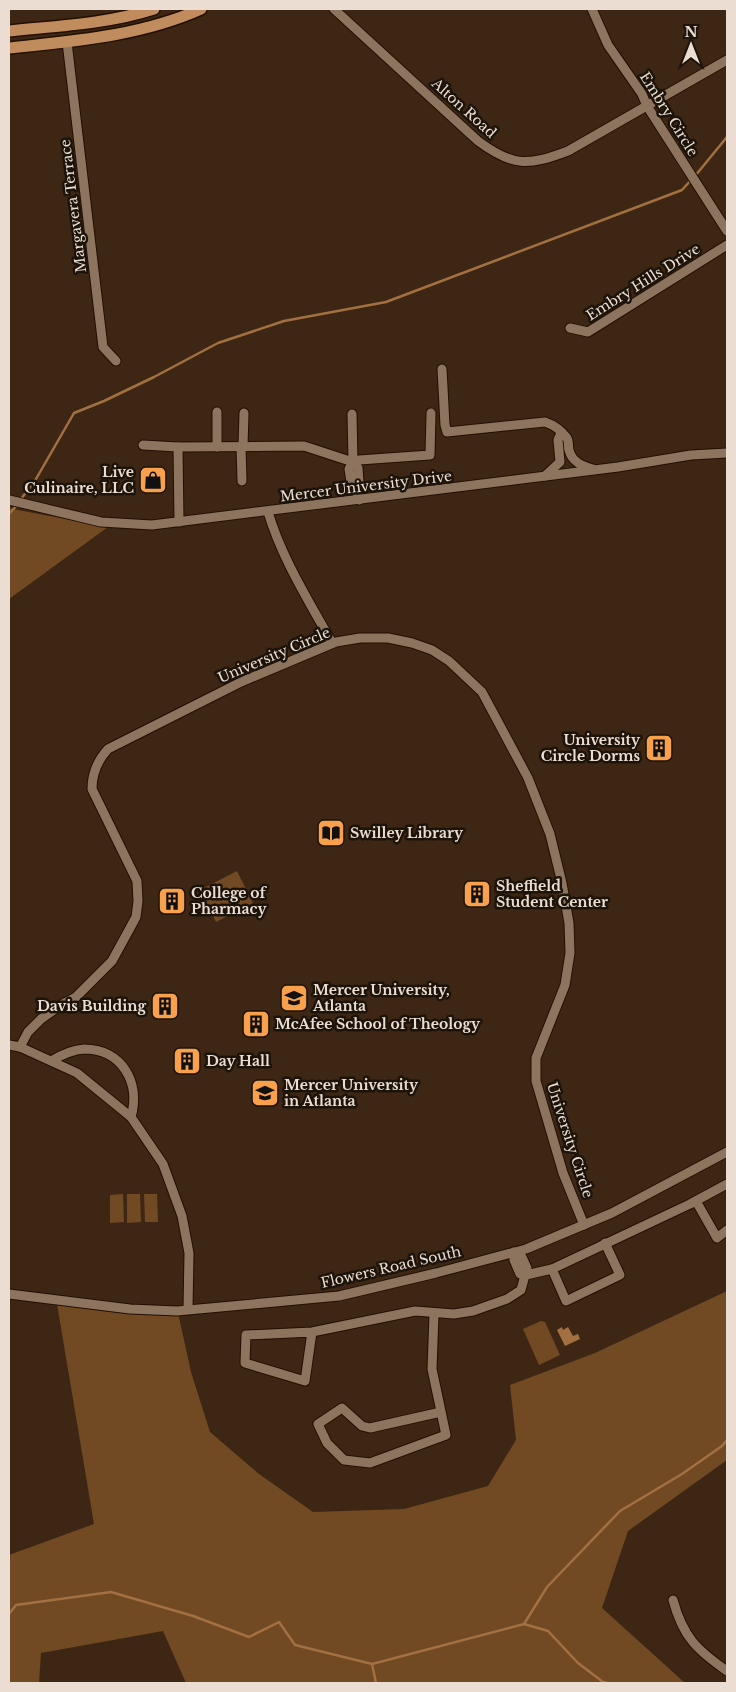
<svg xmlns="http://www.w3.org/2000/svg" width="736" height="1692" viewBox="0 0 736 1692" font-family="'Libre Baskerville',serif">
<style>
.green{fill:#714923}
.water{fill:#a37042}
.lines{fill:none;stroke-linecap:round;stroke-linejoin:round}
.stream{stroke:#a37042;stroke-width:2.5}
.minor-casing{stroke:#230f00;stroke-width:11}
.major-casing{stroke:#230f00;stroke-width:14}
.minor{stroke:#8d745f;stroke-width:9}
.major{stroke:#c18c5d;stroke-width:11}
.labels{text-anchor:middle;stroke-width:5;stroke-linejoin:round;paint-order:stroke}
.street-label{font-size:14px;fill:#ebddd1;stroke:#1c130a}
.poi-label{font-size:14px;font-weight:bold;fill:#ebddd1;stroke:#1c130a;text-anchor:start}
</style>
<rect width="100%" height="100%" fill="#3d2714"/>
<g class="green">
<polygon points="9,508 18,510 108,527 9,599"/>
<polygon points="237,871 253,903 216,922 200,890"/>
<polygon points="123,1194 124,1222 110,1223 110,1195"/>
<polygon points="127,1194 140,1194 141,1222 127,1223"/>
<polygon points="144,1194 157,1194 158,1222 145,1222"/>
<polygon points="727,1291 727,1460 628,1531 602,1608 685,1683 186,1683 163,1631 41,1653 39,1683 9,1683 9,1555 94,1524 56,1298 178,1313 191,1372 210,1432 259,1474 313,1512 404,1509 488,1486 516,1440 510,1385 595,1353"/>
<polygon points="541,1321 545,1322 560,1355 539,1365 523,1329"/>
</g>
<polygon class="water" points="562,1327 563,1330 568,1327 573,1336 578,1334 580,1339 565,1346 557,1330"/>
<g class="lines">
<g class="stream">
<polyline points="695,176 727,137"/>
<polyline points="21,499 36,479 74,413 104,401 154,377 218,343 284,321 386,302 682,190 691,180"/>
<polyline points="9,514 18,504"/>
<polyline points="9,1614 16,1605 111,1592 193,1616 249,1637 279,1622 295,1645 372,1664 524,1624 548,1631 578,1663 603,1682 608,1683"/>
<polyline points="524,1624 547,1587 620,1511 682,1474 722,1446 727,1440"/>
<polyline points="372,1664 376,1683"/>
</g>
<g class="minor-casing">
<g id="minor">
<path d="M 334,9 L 478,141 C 513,167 528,166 568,151 L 727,60"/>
<polyline points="592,9 608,45 642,94 647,106 727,231"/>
<polyline points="67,42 103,347 116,361"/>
<polyline points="570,328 588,332 727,245"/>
<path d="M 442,369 L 445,425 L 447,432 L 545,422 C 554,425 561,430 567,438 C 569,441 568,446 569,450 C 572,462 582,466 593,469"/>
<polyline points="352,414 353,462 349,469 351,482 356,487 359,500"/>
<polyline points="143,445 178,447 304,446 353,462 358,468 359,482 356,487"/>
<polyline points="241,446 242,481"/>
<polyline points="243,446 244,413"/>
<polyline points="178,447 179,522"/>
<polyline points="217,447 217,412"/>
<polyline points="353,462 359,460 430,455 431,413"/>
<polyline points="545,476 560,462 558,440 561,433"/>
<polyline points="9,500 101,522 152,525 618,467 691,455 727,453"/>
<path d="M 268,512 C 282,559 309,601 332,643"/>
<polyline points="9,1045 20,1047 77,1073 131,1117 163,1164 182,1216 189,1253 188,1309"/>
<path d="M 20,1047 L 28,1032 L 41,1019 L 61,1005 L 76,997 L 112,961 L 136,917 L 138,901 L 137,881 L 92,789 C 92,773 97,761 108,749 L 241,682 L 336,642 L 360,638 L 388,638 L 412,643 L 432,650 L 449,661 L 482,692 L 528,778 L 550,834 L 562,883 L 569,923 L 570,953 L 565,985 L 536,1058 L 536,1081 L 563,1173 L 584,1225"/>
<path d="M 51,1061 C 61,1055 71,1050 84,1049 C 122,1049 141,1083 131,1117"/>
<polyline points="696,1201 717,1238 727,1230"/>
<polyline points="552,1269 566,1301 620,1275 605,1243"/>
<polyline points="9,1294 130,1309 177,1311 339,1296 436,1273 526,1249 612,1213 727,1152"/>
<polyline points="434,1314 432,1369 446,1435 370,1463 344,1460 327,1443 318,1424 342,1408 362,1426 370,1428 441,1412"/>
<polyline points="312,1332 305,1381 245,1363 246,1335 312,1332 415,1311 454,1314 473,1311 507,1299 521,1290 527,1268 522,1257 514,1252 514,1260 520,1274 526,1275 552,1269 690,1204 727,1184"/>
<path d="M 673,1600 C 683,1637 697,1650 727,1671"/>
</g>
</g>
<g class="major-casing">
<g id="major">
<path d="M 9,31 C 57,26 107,24 154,9"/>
<path d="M 9,48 C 74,41 141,36 201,9"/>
</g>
</g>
<use href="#minor" class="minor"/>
<use href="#major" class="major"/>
</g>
<defs>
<g id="shop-square" transform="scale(1.4375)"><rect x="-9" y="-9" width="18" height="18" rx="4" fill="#f9a04c" stroke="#1c130a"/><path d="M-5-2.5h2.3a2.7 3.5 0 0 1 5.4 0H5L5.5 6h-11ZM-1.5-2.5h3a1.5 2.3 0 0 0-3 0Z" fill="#111"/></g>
<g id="building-square" transform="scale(1.4375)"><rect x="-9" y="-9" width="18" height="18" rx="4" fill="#f9a04c" stroke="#1c130a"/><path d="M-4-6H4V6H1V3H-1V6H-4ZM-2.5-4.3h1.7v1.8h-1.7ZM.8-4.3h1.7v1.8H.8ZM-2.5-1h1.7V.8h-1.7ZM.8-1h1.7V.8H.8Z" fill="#111"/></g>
<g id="library-square" transform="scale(1.4375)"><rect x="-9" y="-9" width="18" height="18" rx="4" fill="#f9a04c" stroke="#1c130a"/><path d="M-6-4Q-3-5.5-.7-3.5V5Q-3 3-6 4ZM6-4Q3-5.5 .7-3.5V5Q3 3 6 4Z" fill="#111"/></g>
<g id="university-square" transform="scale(1.4375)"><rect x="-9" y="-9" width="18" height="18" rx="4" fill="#f9a04c" stroke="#1c130a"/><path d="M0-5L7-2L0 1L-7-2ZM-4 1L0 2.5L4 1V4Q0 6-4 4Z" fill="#111"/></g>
</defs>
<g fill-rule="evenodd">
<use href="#shop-square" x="153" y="480"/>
<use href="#building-square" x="659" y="748"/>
<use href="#library-square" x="331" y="833"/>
<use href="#building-square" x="477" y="894"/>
<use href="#building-square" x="172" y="901"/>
<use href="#university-square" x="294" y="998"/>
<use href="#building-square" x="165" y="1006"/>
<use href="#building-square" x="256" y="1024"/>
<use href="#building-square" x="187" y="1061"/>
<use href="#university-square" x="265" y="1093"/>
</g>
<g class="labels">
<g class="street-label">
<text transform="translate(464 108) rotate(42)" y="5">Alton Road</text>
<text transform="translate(669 114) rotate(58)" y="5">Embry Circle</text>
<text transform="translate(73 206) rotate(-97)" y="5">Margavera Terrace</text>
<text transform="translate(643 282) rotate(-32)" y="5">Embry Hills Drive</text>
<text transform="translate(366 486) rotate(-7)" y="5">Mercer University Drive</text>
<text transform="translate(274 655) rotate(-23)" y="5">University Circle</text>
<text transform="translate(570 1140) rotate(72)" y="5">University Circle</text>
<text transform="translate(391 1267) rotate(-13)" y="5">Flowers Road South</text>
</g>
<g class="poi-label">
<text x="134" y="477" text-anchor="end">Live<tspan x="134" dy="16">Culinaire, LLC</tspan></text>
<text x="640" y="745" text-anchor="end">University<tspan x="640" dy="16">Circle Dorms</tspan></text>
<text x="350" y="838">Swilley Library</text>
<text x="496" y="891">Sheffield<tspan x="496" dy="16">Student Center</tspan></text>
<text x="191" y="898">College of<tspan x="191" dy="16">Pharmacy</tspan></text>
<text x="313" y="995">Mercer University,<tspan x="313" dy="16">Atlanta</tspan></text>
<text x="146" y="1011" text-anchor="end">Davis Building</text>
<text x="275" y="1029">McAfee School of Theology</text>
<text x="206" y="1066">Day Hall</text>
<text x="284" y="1090">Mercer University<tspan x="284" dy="16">in Atlanta</tspan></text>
</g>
</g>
<rect width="736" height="1692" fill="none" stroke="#ebddd1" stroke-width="20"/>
<g transform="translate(691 45)" stroke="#1c130a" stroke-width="4" paint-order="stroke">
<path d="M0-4L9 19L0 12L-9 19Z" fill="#ebddd1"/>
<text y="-8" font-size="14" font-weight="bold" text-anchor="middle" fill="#ebddd1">N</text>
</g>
</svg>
